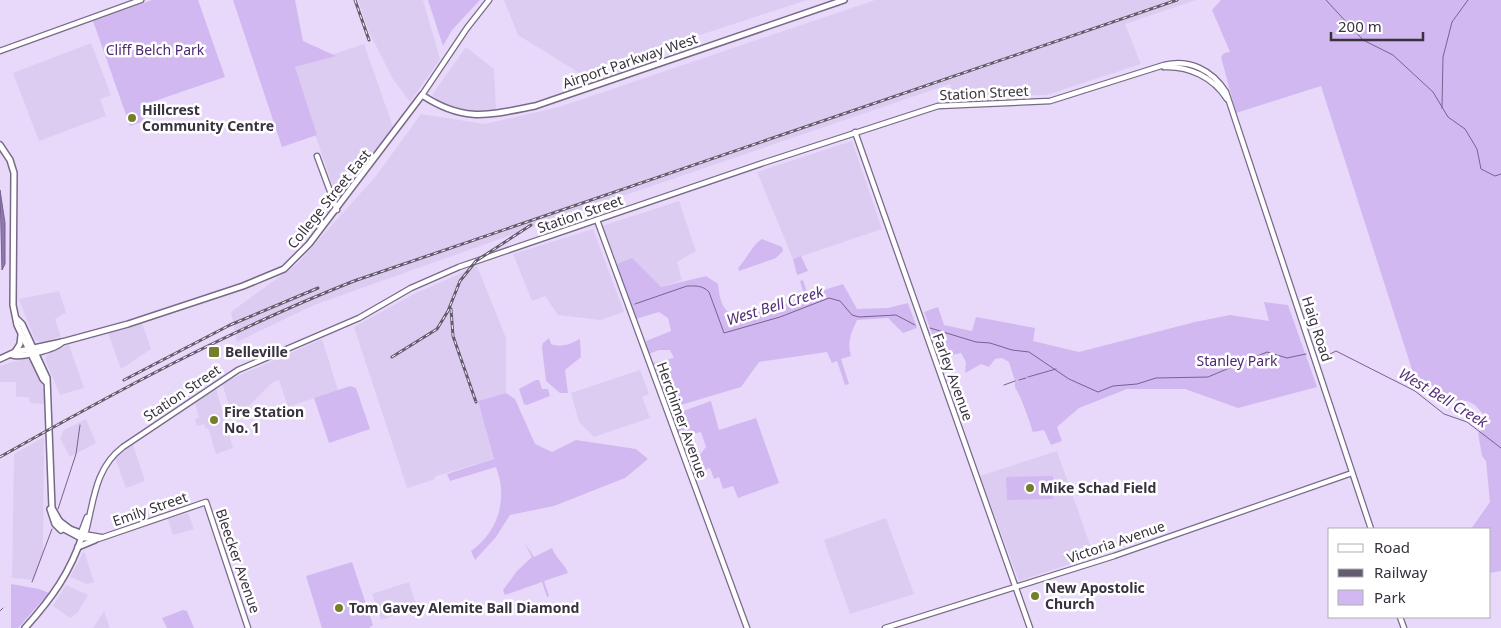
<svg xmlns="http://www.w3.org/2000/svg" width="1501" height="628" viewBox="0 0 1501 628" font-family="'Noto Sans',sans-serif">
<style>
.built{fill:#ddccf2}
.green{fill:#d2b8f1}
.water{fill:#9277b3;stroke:#776290}
.lines{fill:none;stroke-linecap:round;stroke-linejoin:round}
.stream{stroke:#776290;stroke-width:1}
.tertiary-casing{stroke:#776a87;stroke-width:7}
.secondary-casing{stroke:#776a87;stroke-width:8}
.tertiary{stroke:#fff;stroke-width:4.5}
.secondary{stroke:#fff;stroke-width:5}
.rail-casing{stroke:#645c6e;stroke-width:3}
.rail{stroke:#fff;stroke-width:1;stroke-dasharray:4;stroke-linecap:butt}
.poi-dot{fill:#757e2a;stroke:#fff;stroke-width:2}
.labels{text-anchor:middle;stroke-width:5;stroke-linejoin:round;paint-order:stroke}
.park-label{font-size:14px;fill:#4e2871;stroke:#fff}
.street-label{font-size:14px;fill:#38323f;stroke:#fff}
.poi-label{font-size:14px;font-weight:bold;fill:#38323f;stroke:#fff;text-anchor:start}
.water-label{font-size:15px;font-style:italic;fill:#542e78;stroke:#fff}
</style>
<rect width="100%" height="100%" fill="#e8d9fa"/>
<g class="built">
<polygon points="358,0 423,0 440,59 410,102 393,79 369,32"/>
<polygon points="504,0 807,0 581,74 518,35"/>
<polygon points="875,0 1196,0 1125,24 1141,64 1047,95 953,98 950,84 573,213 314,305 237,342 231,312 297,264 376,176 421,114 485,124 559,107"/>
<polygon points="91,43 111,95 100,99 106,116 39,141 13,73"/>
<polygon points="364,44 393,127 338,201 292,68"/>
<polygon points="466,47 494,69 496,110 470,111 440,103 432,95"/>
<polygon points="852,141 882,229 793,259 757,172"/>
<polygon points="679,201 696,251 677,262 682,280 661,287 632,259 617,264 602,226"/>
<polygon points="593,229 624,312 600,320 558,315 545,296 532,301 513,254"/>
<polygon points="477,266 506,338 506,393 478,401 494,459 436,476 433,480 407,488 354,327 414,294"/>
<polygon points="59,291 66,313 55,319 61,337 42,342 35,340 19,299"/>
<polygon points="142,323 151,349 121,369 108,333"/>
<polygon points="322,339 338,390 288,407 279,380 273,382 249,406 231,412 222,383"/>
<polygon points="69,345 84,388 60,395 45,359 49,352"/>
<polygon points="26,358 31,362 42,382 45,404 30,403 29,397 16,397 16,382 0,382 0,366"/>
<polygon points="640,370 649,394 642,397 650,418 594,437 579,422 571,393"/>
<polygon points="216,388 233,448 216,454 208,428 206,429 204,424 197,426 195,419 199,417 195,403"/>
<polygon points="86,419 96,443 70,457 60,438 64,430"/>
<polygon points="44,437 43,553 34,580 12,578 14,454"/>
<polygon points="133,445 145,481 126,488 115,458"/>
<polygon points="1057,451 1094,556 1019,581 980,476"/>
<polygon points="188,513 194,529 173,535 168,519"/>
<polygon points="886,518 914,594 850,614 824,540"/>
<polygon points="84,551 94,582 87,584 70,577"/>
<polygon points="409,582 417,608 381,620 372,594"/>
<polygon points="66,585 88,595 78,612 70,618 53,606"/>
<polygon points="104,611 110,628 93,628"/>
</g>
<g class="green">
<polygon points="152,0 198,0 225,77 140,106 144,121 130,126 93,21"/>
<polygon points="233,0 295,0 303,41 336,56 295,67 317,135 282,147"/>
<polygon points="428,0 480,0 452,30 443,46"/>
<polygon points="1221,0 1501,0 1501,571 1490,573 1490,529 1471,529 1490,502 1486,461 1482,456 1478,433 1483,429 1483,414 1475,405 1467,401 1439,400 1415,379 1321,86 1236,113 1221,57 1224,53 1230,52 1212,10"/>
<path d="M 762,239 L 782,247 L 783,251 L 776,258 L 739,271 L 738,268 C 746,260 754,243 762,239 Z"/>
<polygon points="801,256 808,271 797,275 793,259"/>
<path d="M 632,258 L 661,287 L 706,276 L 718,284 C 720,301 722,311 739,319 L 805,297 L 800,281 L 803,280 L 808,295 L 843,284 L 857,309 L 888,308 L 908,303 L 917,328 L 903,333 L 888,318 L 857,320 C 851,333 847,342 851,356 L 841,359 L 849,384 L 845,385 L 837,361 L 832,363 L 827,352 L 759,362 L 741,387 L 671,408 L 653,363 L 674,358 L 670,350 L 659,350 L 649,354 L 646,341 L 671,331 L 668,318 L 659,312 L 636,319 L 617,264 Z"/>
<path d="M 1264,302 L 1288,305 L 1317,387 L 1238,408 L 1185,389 L 1127,389 L 1079,408 L 1057,427 L 1062,441 L 1051,445 L 1044,430 L 1033,432 C 1030,423 1020,393 1015,388 L 1015,381 L 1009,362 L 1002,358 L 995,359 L 989,367 L 981,364 L 965,373 L 966,362 L 961,353 L 941,358 L 924,312 L 938,307 L 944,325 L 972,331 L 976,317 L 1035,328 L 1033,341 L 1079,352 L 1195,322 L 1230,315 L 1269,321 Z"/>
<path d="M 549,338 L 551,344 C 561,348 570,344 580,339 L 581,357 L 565,370 L 568,393 L 560,393 L 546,381 L 542,348 L 543,343 Z"/>
<polygon points="536,380 539,380 542,389 548,389 550,396 527,405 524,404 519,389"/>
<polygon points="350,386 356,388 370,429 329,443 314,398"/>
<path d="M 506,393 L 515,399 L 535,444 L 552,452 L 576,440 L 636,449 L 648,459 L 625,478 L 554,506 L 510,515 L 496,537 L 475,560 L 471,551 C 499,531 508,498 496,467 L 450,481 L 447,474 L 494,459 L 478,401 Z"/>
<polygon points="711,401 719,430 756,418 779,483 738,498 733,486 723,489 719,477 714,479 710,468 693,474 689,462 698,457 706,447 701,432 680,437 672,415"/>
<polygon points="1053,476 1053,499 1007,500 1006,477"/>
<path d="M 524,542 L 534,557 L 552,548 C 556,559 565,564 568,573 L 544,581 L 549,596 L 547,597 L 542,582 L 505,595 L 503,590 L 517,571 L 532,557 Z"/>
<polygon points="352,562 373,625 369,628 322,628 306,576"/>
<polygon points="11,584 39,589 49,593 18,628 11,628"/>
<polygon points="183,610 187,611 194,628 167,628 162,618"/>
</g>
<polygon class="water" points="0,190 5,223 5,264 2,270"/>
<g class="lines">
<g class="stream">
<polyline points="1326,0 1363,40 1393,55 1433,92 1448,117 1465,129 1477,149 1481,169 1495,176 1501,174"/>
<polyline points="1442,108 1443,57 1452,22 1468,0"/>
<path d="M 635,304 L 687,286 C 696,286 702,285 709,292 L 724,333 L 780,317 L 829,298 L 840,301 L 852,315 L 859,317 L 896,315 L 915,325"/>
<polyline points="930,328 976,342 990,343 1012,350 1029,352 1069,379 1098,392 1113,386 1137,384 1156,378 1208,377 1267,352 1287,358 1306,354"/>
<polyline points="1319,349 1330,354 1336,351 1415,391 1444,414 1467,422 1501,448"/>
<polyline points="1028,377 1056,369"/>
<polyline points="1019,380 1026,378"/>
<polyline points="1004,385 1015,381"/>
<polyline points="58,509 76,454 80,425"/>
<polyline points="32,582 52,529"/>
<polyline points="0,611 3,608"/>
</g>
<g class="tertiary-casing">
<g id="tertiary">
<polyline points="0,51 141,0"/>
<path d="M 1164,67 C 1189,66 1213,77 1227,99"/>
<polyline points="422,95 467,28 489,0"/>
<polyline points="855,132 1030,628"/>
<polyline points="317,156 337,210"/>
<polyline points="597,220 747,628"/>
<path d="M 83,534 L 86,531 C 94,500 95,468 123,447 L 238,370 L 359,318 L 411,288 L 459,267 L 766,162 L 938,106 L 1050,101 L 1164,65 C 1190,59 1212,70 1226,92 L 1371,529"/>
<polyline points="83,534 82,530 87,517"/>
<polyline points="83,534 101,537"/>
<polyline points="81,538 98,539 206,502 248,628"/>
<polyline points="1400,617 1404,628"/>
<polyline points="885,628 1114,556 1352,473"/>
</g>
</g>
<g class="secondary-casing">
<g id="secondary">
<polyline points="0,145 10,160 14,173 13,305 17,325 43,379 46,382"/>
<polyline points="17,319 22,324 47,378 52,508 64,529 81,538"/>
<polyline points="15,352 20,344 21,335"/>
<path d="M 12,355 C 20,358 56,349 62,342"/>
<path d="M 0,359 L 15,352 L 62,342 L 128,324 L 243,286 L 284,269 L 309,244 L 422,95 C 464,123 489,115 535,106 L 844,0"/>
<polyline points="50,509 55,524 61,530"/>
<polyline points="78,547 95,540"/>
<path d="M 25,628 C 52,598 70,573 83,534 L 70,529 L 58,520"/>
</g>
</g>
<use href="#tertiary" class="tertiary"/>
<use href="#secondary" class="secondary"/>
<g class="rail-casing">
<g id="rail">
<polyline points="355,0 369,40"/>
<polyline points="451,309 453,336 476,402"/>
<polyline points="392,357 437,329 448,311 460,281 476,261 531,225"/>
<polyline points="124,380 230,325 318,288"/>
<path d="M 0,457 C 115,392 230,330 354,281 L 1177,0"/>
</g>
</g>
<use href="#rail" class="rail"/>
</g>
<g class="poi-dot">
<circle cx="132" cy="118" r="5"/>
<rect x="208" y="346" width="12" height="12" rx="2.5"/>
<circle cx="214" cy="420" r="5"/>
<circle cx="1030" cy="488" r="5"/>
<circle cx="1035" cy="596" r="5"/>
<circle cx="339" cy="608" r="5"/>
</g>
<g class="labels">
<g class="park-label">
<text x="155" y="55">Cliff Belch Park</text>
<text x="1237" y="366">Stanley Park</text>
</g>
<g class="street-label">
<text transform="translate(630 61) rotate(-19)" y="5">Airport Parkway West</text>
<text transform="translate(984 93) rotate(-3)" y="5">Station Street</text>
<text transform="translate(329 199) rotate(-51)" y="5">College Street East</text>
<text transform="translate(580 214) rotate(-19)" y="5">Station Street</text>
<text transform="translate(1317 329) rotate(72)" y="5">Haig Road</text>
<text transform="translate(953 377) rotate(70)" y="5">Farley Avenue</text>
<text transform="translate(182 393) rotate(-34)" y="5">Station Street</text>
<text transform="translate(682 420) rotate(70)" y="5">Herchimer Avenue</text>
<text transform="translate(150 509) rotate(-19)" y="5">Emily Street</text>
<text transform="translate(1116 542) rotate(-19)" y="5">Victoria Avenue</text>
<text transform="translate(238 561) rotate(71)" y="5">Bleecker Avenue</text>
</g>
<g class="poi-label">
<text x="142" y="115">Hillcrest<tspan x="142" dy="16">Community Centre</tspan></text>
<text x="225" y="357">Belleville</text>
<text x="224" y="417">Fire Station<tspan x="224" dy="16">No. 1</tspan></text>
<text x="1040" y="493">Mike Schad Field</text>
<text x="1045" y="593">New Apostolic<tspan x="1045" dy="16">Church</tspan></text>
<text x="349" y="613">Tom Gavey Alemite Ball Diamond</text>
</g>
<g class="water-label">
<text transform="translate(775 306) rotate(-17)" y="5">West Bell Creek</text>
<text transform="translate(1443 398) rotate(31)" y="5">West Bell Creek</text>
</g>
</g>
<rect x="1328" y="528" width="162" height="90" fill="#ffffff" stroke="#afadb2"/>
<rect x="1338" y="544" width="25" height="8" fill="#ffffff" stroke="#afadb2"/>
<text x="1374" y="553" font-size="15" fill="#38323f">Road</text>
<rect x="1338" y="569" width="25" height="8" fill="#645c6e" stroke="#afadb2"/>
<text x="1374" y="578" font-size="15" fill="#38323f">Railway</text>
<rect x="1338" y="590" width="25" height="15" fill="#d2b8f1" stroke="#afadb2"/>
<text x="1374" y="603" font-size="15" fill="#38323f">Park</text>
<path d="M1331 32v8h92v-8" fill="none" stroke="#38323f" stroke-width="2.5"/>
<text x="1338" y="32" font-size="15" fill="#38323f" stroke="#ffffff" stroke-width="4" paint-order="stroke">200 m</text>
</svg>
